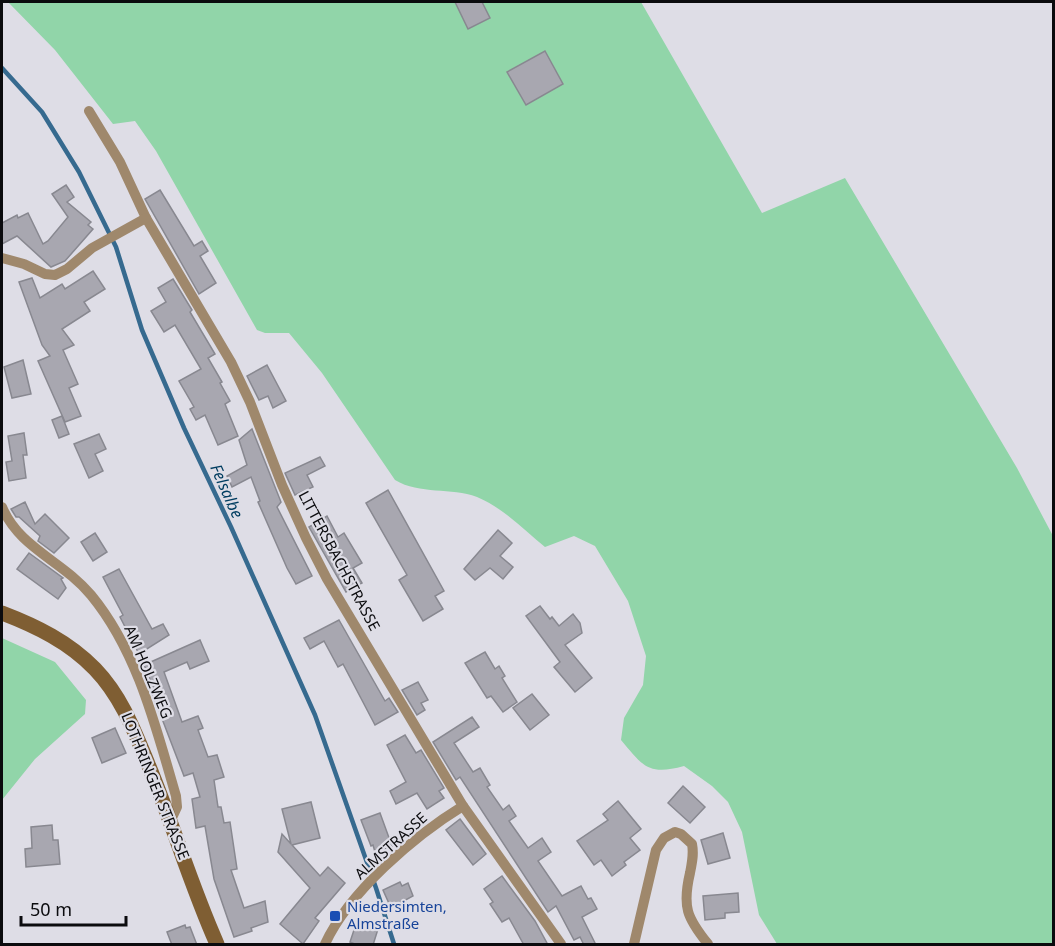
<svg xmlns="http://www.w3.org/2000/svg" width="1055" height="946" viewBox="0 0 1055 946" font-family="'Noto Sans',sans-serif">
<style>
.green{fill:#91d5a9}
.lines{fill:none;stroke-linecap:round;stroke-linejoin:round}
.stream{stroke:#366a8f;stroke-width:4.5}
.building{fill:#a8a7b0;stroke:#888890;stroke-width:1.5}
.minor{stroke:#9f886c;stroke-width:10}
.secondary{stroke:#7f5e33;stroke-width:15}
.transit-dot{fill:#1a4fb4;stroke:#dedde6;stroke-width:2}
.labels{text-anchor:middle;stroke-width:4.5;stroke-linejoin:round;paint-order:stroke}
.street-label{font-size:15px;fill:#0b0b0e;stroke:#dedde6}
.transit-label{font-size:15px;fill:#164399;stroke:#dedde6;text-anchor:start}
.water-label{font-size:16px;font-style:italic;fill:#003d60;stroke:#dedde6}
</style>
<rect width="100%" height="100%" fill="#dedde6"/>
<g class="green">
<path d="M 8,2 L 641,2 L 762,213 L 845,178 L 1017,468 L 1053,536 L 1053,944 L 777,944 L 759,915 L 742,832 L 728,802 L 712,786 L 684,766 C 648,776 643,766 621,740 L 624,718 L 643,685 L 646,656 L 628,601 L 595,546 L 574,536 L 545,547 C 524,530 502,507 477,497 C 451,487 420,495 395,480 L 322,373 L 289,333 L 265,333 L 257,330 L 156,151 L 135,121 L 113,124 L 55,50 Z"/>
<polygon points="2,638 55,662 86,700 85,714 35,759 2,800"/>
</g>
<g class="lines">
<polyline class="stream" points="2,68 42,112 79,172 116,247 142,330 184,428 231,527 315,715 376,888 394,944"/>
</g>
<g class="building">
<polygon points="455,2 482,2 490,18 468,29"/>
<polygon points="545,51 563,84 526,105 507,72"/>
<polygon points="66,185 74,197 67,202 91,222 88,225 93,229 65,261 51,267 17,236 2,244 2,223 17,215 18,218 28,213 43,244 48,241 68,217 52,194"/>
<polygon points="160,190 194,246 202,241 208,251 200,256 216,283 199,294 145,199"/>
<polygon points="93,271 105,289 84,302 90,311 62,329 74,345 63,350 78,384 69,388 81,416 65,422 38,361 50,356 42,345 19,282 32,278 40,298 62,284 65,289"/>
<polygon points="173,279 192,310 190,312 215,354 208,358 222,382 220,383 230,401 225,404 238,436 218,445 205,415 196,420 190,409 194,407 179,381 201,369 175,325 164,332 151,311 166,302 158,288"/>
<polygon points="23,360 31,394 12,398 4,367"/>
<polygon points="267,365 286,401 273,408 268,396 259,400 247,376"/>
<polygon points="62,416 69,434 59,438 52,420"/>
<polygon points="252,429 281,502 277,507 312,576 296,584 287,568 258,502 260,501 251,477 232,487 227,476 247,465 239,440"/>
<polygon points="24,433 27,455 23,455 26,478 9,481 6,462 12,461 8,436"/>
<polygon points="99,434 106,449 95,454 103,471 89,478 74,444"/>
<polygon points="320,457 325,466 307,475 313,487 295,495 285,473"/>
<polygon points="388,490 444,591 435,596 443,609 423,621 399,580 407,575 366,503"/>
<polygon points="25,502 35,524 45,514 69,538 54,553 38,541 40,536 19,517 16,517 11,509"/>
<polygon points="327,516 338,537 344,533 362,563 353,568 362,583 346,592 309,527"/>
<polygon points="498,530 512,543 500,556 513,567 503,579 490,568 475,580 464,569"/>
<polygon points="95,533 107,552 93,561 81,542"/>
<polygon points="29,553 63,578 61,579 66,588 58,599 17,569"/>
<polygon points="119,569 152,629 163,624 169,635 139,654 120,617 123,615 103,577"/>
<polygon points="540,606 550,619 552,617 559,626 573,614 580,623 582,633 565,645 592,678 575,692 554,667 560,662 526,616"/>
<polygon points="339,620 385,701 389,698 398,712 375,725 343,664 338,667 324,641 310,649 304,638"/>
<polygon points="200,640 209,661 190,669 187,662 164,672 182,722 198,716 203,728 198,730 208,757 217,755 224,777 214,780 218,807 221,807 224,823 230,822 237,869 231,870 244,908 265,901 268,922 251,928 252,931 234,937 214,879 205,826 196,828 192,799 200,797 193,773 184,776 151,690 154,689 144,665"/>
<polygon points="485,652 495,669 499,666 505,676 502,678 517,702 503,712 491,696 487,698 465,663"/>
<polygon points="418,682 428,700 421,703 425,710 417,715 402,690"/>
<polygon points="532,694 549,715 530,730 513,708"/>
<polygon points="472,717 479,727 454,743 473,772 480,768 490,785 487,787 503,810 509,805 516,816 509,821 528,848 542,838 551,852 538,861 562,896 581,886 588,899 591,898 597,909 582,917 596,945 584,945 580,937 574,940 556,906 548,912 460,777 456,780 433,742"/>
<polygon points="115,728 126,753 102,763 92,738"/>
<polygon points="405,735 416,753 421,750 444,788 439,791 444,798 427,809 417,793 396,804 390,791 406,782 387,745"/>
<polygon points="683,786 705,807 690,823 668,803"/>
<polygon points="618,801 641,829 630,838 640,850 624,862 626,865 612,876 601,860 594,865 577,841 608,820 603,814"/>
<polygon points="311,802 320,838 292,845 320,876 328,867 345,883 315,918 319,921 303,944 280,924 310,888 278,852 282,834 291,844 282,809"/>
<polygon points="380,813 392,846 375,852 373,845 371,846 361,820"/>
<polygon points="460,819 486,854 473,865 446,830"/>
<polygon points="52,825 53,840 58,840 60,864 26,867 25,849 32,848 31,827"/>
<polygon points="723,833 730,858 708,864 701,840"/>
<polygon points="502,876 535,921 548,945 524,945 509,918 502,922 490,904 493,902 484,889"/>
<polygon points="400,882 402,886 408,883 413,896 391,908 383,890"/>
<polygon points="738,893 739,912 725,913 725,918 705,920 703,896"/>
<polygon points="357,921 378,929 373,945 357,945 350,942"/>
<polygon points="185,925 186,928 190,927 197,945 172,945 167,932"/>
</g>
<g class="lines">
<g class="minor">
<polyline points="89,111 120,162 146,218 231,362 250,402 282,485 306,538 327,579 463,806 561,944"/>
<polyline points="2,258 24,264 45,274 55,275 67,269 92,248 146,218"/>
<path d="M 2,507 C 19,548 63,561 91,595 C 138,652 156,728 176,796 L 177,807 L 171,820"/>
<path d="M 325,944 C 349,892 414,836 463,806"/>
<path d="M 634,944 L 656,850 L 664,838 L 675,832 L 681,834 L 692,844 C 694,854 692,863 690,873 C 682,907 687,918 708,944"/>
</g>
<path class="secondary" d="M 2,613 C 36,626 69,642 95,669 C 121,696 134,730 148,764 C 173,824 191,886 217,944"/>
</g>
<rect class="transit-dot" x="329" y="910" width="12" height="12" rx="3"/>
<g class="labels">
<g class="street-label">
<text transform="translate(339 561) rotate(62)" y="5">LITTERSBACHSTRASSE</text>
<text transform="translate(148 672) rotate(67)" y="5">AM HOLZWEG</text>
<text transform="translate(155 786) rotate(68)" y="5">LOTHRINGER STRASSE</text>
<text transform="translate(391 846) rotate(-42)" y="5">ALMSTRASSE</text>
</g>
<g class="transit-label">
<text x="347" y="912">Niedersimten,<tspan x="347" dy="17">Almstraße</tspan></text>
</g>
<g class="water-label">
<text transform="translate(227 491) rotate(66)" y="6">Felsalbe</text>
</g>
</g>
<rect width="1055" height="946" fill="none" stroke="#0b0b0e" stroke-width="6"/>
<path d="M21 916v9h105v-9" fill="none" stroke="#0b0b0e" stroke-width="3"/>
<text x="30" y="916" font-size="18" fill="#0b0b0e" stroke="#dedde6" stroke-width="4.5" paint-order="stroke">50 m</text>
</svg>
